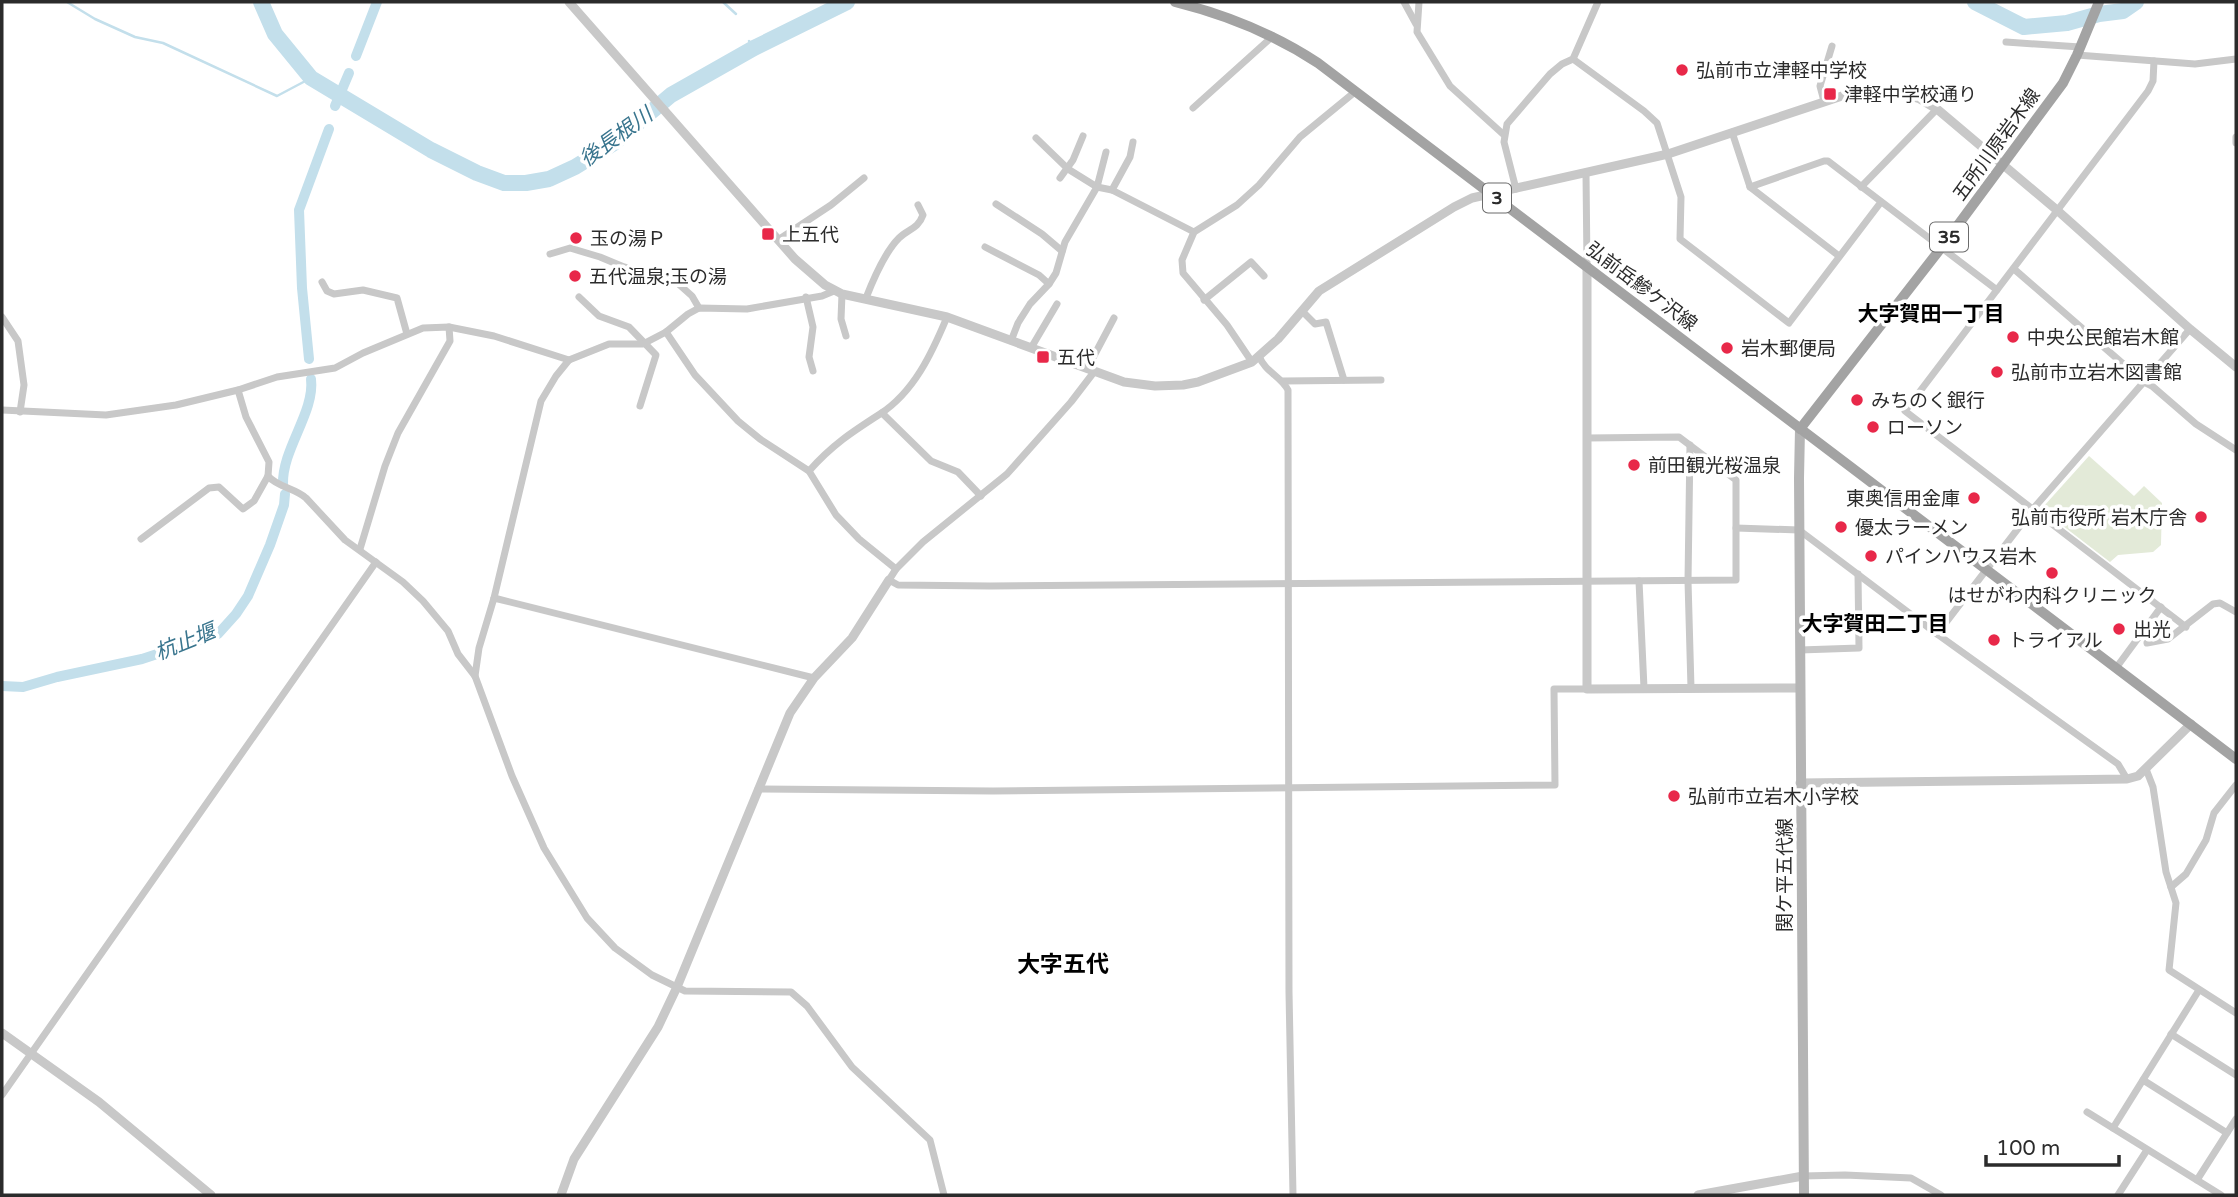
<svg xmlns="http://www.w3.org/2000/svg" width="2238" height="1197" viewBox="0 0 2238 1197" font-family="'Varela Round','Noto Sans JP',sans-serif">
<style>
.green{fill:#e3ead8}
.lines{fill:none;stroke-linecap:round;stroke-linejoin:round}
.stream{stroke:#c3dfeb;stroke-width:2.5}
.canal{stroke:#c3dfeb;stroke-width:10}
.river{stroke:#c3dfeb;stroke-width:16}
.minor{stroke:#c8c8c8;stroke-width:7}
.tertiary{stroke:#c8c8c8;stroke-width:9}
.secondary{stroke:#b5b5b5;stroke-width:10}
.primary{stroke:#a3a3a3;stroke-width:10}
.poi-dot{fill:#e82849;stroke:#fff;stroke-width:2.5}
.labels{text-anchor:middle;stroke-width:7;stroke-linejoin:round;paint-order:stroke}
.shield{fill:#fff;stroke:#6b6b6b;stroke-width:2}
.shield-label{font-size:18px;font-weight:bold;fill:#2b2b2b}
.poi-label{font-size:19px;fill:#2b2b2b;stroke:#fff;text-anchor:start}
.street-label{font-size:19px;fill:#2b2b2b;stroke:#fff}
.water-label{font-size:21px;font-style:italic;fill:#39758e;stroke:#fff}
.neighbourhood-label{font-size:21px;font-weight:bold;fill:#000;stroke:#fff}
.quarter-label{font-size:23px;font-weight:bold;fill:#000;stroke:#fff}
</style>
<rect width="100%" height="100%" fill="#fff"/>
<polygon class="green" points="2089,456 2134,496 2144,486 2162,503 2161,545 2153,552 2118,555 2110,562 2045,512 2044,506"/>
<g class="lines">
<g class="stream">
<polyline points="67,2 95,19 135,37 163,43 277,96 311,78"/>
<polyline points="723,2 736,14"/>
<polyline points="749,41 754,48"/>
</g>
<g class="canal">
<polyline points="356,56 377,2"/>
<polyline points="335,106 349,73"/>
<polyline points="309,359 302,288 299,210 329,129"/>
<path d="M 283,484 C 282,449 315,412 311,379"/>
<polyline points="2,686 23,687 57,677 142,659 218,634 236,614 248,596 270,545 284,505 285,494"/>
</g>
<g class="river">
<polyline points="261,2 275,34 311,78 431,150 477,173 504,183 526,183 549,179 575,167 614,143 671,95 754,48 847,2"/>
<polyline points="1975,2 2024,27 2067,23 2099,14 2123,11 2136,2"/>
</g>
<g class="minor">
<polyline points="1404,2 1416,24"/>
<polyline points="1419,2 1417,32 1450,86 1504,135"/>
<polyline points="2006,42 2080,47"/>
<polyline points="2077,55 2195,64 2236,59"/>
<polyline points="1573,59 1644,111 1657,123 1681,197 1680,239 1789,323 1881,202"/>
<polyline points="2154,61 2153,81 2148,91 1905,411 2186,627"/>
<polyline points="1824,101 1820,86 1832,46"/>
<polyline points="1193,108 1273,36"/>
<polyline points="1732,132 1750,187 1839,256"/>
<polyline points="2236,137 2236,143"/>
<polyline points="1036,138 1068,169 1097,187 1106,152"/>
<polyline points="1586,174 1587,266"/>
<polyline points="1060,178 1073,160 1083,136"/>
<polyline points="1750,187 1824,161 1828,161 1997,290"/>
<polyline points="1861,187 1937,109"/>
<polyline points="1516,189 1504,142 1507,124 1550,74 1562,64 1573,59 1598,2"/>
<polyline points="1112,190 1130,157 1133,142"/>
<polyline points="996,204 1042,234 1062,251"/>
<polyline points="778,240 831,205 864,178"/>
<polyline points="985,247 1039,275 1049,284"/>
<polyline points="550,254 570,248 600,257 624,267 674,280 692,296 699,308"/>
<polyline points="2014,269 2144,382 2152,386 2196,424 2236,450"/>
<polyline points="322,282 327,291 334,294 363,290 397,298 407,334"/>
<polyline points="842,294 841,319 846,336"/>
<polyline points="579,297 599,316 629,327 656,355 640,406"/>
<polyline points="806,297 813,327 809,357 813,371"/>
<path d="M 866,298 C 873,280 885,252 899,238 C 908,229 918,229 923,215 L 918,205"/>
<polyline points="1204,300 1251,262 1264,276"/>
<polyline points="1302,311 1315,324 1326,322 1344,380"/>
<polyline points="2,317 18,341 24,385 20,412"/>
<polyline points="666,332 695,375 738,421 760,439 809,471 836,515 859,539 896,569"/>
<polyline points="1011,341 1018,323 1030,304 1049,284 1056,273 1065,242 1097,187 1112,190 1194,232"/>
<polyline points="1031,348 1057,304"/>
<path d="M 1259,356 C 1265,372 1281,376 1288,390 L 1289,992 L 1293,1195"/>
<polyline points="1252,362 1227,325 1183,273 1182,260 1194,232 1237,205 1259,185 1300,137 1356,91"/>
<polyline points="1087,369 1114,318"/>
<polyline points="1094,372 1071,402 1007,474 923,542 896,569 889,580 898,585 990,586 1736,580 1736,480 1679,437 1587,438"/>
<polyline points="1283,381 1381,380"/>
<polyline points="2,410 106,415 176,405 238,390 277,377 335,368 363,353 423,328 449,327 494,336 569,360"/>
<polyline points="882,413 931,461 958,472 981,496"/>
<polyline points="1690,445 1688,581 1691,688"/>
<path d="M 809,471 C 832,445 852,432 880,414 C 914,392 932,353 947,317"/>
<path d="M 268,476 C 277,487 295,488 306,498 L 345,540 L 403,582 L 423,601 L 448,631 L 458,654 L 475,676 L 512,776 L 544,848 L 587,918 L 615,948 L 652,975 L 685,991 L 791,992 L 807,1006 L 852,1067 L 930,1140 L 944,1195"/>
<polyline points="1736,528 1799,530 1937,634 2118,764 2127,779"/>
<polyline points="141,539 209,488 219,487 243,509 254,501 268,476 269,462 246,417 238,390"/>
<polyline points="360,549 385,466 398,433 450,341 449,327"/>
<polyline points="1639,581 1644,688"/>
<polyline points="494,598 814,678"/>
<polyline points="1937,634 2033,509 2190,329"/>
<polyline points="2147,643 2168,639 2213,604 2220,603 2236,612"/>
<polyline points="1800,650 1859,648 1858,574"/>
<polyline points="2116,668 2161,607"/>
<polyline points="475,676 479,648 494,598 541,401 556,376 569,360 609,344 643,344 666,332 688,314 699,308 747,309 822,296 834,291"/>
<polyline points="2146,769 2153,787 2166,872 2176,903 2169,970 2236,1013"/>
<polyline points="758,789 993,791 1555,785 1554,689 1587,689"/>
<polyline points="2171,887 2186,874 2206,840 2214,813 2236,785"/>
<polyline points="2171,1034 2236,1075"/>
<polyline points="2143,1080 2227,1133"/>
<polyline points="2,1095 376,562"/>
<polyline points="2087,1112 2221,1195"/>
<polyline points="2113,1128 2199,990"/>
<polyline points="1803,1176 1845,1175 1911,1178 1941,1195"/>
<polyline points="2197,1180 2236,1119"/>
<polyline points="2118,1195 2147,1150"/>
</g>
<g class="tertiary">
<polyline points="569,2 795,259 825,285 842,294 947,317 1124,382 1155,386 1183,385 1198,382 1252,362 1278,339 1319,291 1454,207 1472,198 1668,154 1848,94 1877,89 1892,90 1920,99 1937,109 2058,211 2190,329 2236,367"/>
<polyline points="1587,266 1587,689 1800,688"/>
<polyline points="1800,783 2127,779 2138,776 2191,724"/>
<polyline points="2,1033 99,1102 211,1195"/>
<polyline points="561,1195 574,1159 658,1027 677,987 790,713 814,678 852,638 889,580"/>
<polyline points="1698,1195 1803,1176"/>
</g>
<polyline class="secondary" points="1800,429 1799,478 1804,1195"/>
<g class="primary">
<path d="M 1175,2 C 1227,15 1274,34 1318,63 L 2236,759"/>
<polyline points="1800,429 1941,248 2063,83 2077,55 2099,2"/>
</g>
</g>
<g class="poi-dot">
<circle cx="1682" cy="70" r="7"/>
<rect x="1823" y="87" width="14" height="14" rx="3.5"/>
<rect x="761" y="227" width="14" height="14" rx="3.5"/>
<circle cx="576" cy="238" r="7"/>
<circle cx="575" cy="276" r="7"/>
<circle cx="2013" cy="337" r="7"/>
<circle cx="1727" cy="348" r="7"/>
<rect x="1036" y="350" width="14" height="14" rx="3.5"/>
<circle cx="1997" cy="372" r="7"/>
<circle cx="1857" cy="400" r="7"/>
<circle cx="1873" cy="427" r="7"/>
<circle cx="1634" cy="465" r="7"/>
<circle cx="1974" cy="498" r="7"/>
<circle cx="2201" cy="517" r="7"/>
<circle cx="1841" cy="527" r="7"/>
<circle cx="1871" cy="556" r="7"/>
<circle cx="2052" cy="573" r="7"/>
<circle cx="2119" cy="629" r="7"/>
<circle cx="1994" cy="640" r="7"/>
<circle cx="1674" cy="796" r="7"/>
</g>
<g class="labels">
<g class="shield">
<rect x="1483" y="183.5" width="28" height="29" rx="5"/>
<rect x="1930" y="222.5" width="38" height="29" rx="5"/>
</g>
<g class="shield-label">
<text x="1497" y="204">3</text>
<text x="1949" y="243">35</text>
</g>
<g class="poi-label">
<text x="1696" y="77">弘前市立津軽中学校</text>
<text x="1844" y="101">津軽中学校通り</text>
<text x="782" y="241">上五代</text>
<text x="590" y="245">玉の湯Ｐ</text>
<text x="589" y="283">五代温泉;玉の湯</text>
<text x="2027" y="344">中央公民館岩木館</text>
<text x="1741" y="355">岩木郵便局</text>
<text x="1057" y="364">五代</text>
<text x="2011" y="379">弘前市立岩木図書館</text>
<text x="1871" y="407">みちのく銀行</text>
<text x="1887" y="434">ローソン</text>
<text x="1648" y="472">前田観光桜温泉</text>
<text x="1960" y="505" text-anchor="end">東奥信用金庫</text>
<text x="2187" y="524" text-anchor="end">弘前市役所 岩木庁舎</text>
<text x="1855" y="534">優太ラーメン</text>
<text x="1885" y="563">パインハウス岩木</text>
<text x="2052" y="602" text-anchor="middle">はせがわ内科クリニック</text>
<text x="2133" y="636">出光</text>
<text x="2008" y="647">トライアル</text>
<text x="1688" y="803">弘前市立岩木小学校</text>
</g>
<g class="street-label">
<text transform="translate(1996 144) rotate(-54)" y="7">五所川原岩木線</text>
<text transform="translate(1642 286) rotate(37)" y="7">弘前岳鰺ケ沢線</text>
<text transform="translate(1784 875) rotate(-90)" y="7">関ケ平五代線</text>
</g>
<g class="water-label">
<text transform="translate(616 137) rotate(-36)" y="7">後長根川</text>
<text transform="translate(185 642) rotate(-22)" y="7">杭止堰</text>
</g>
<g class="neighbourhood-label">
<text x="1931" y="321">大字賀田一丁目</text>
<text x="1875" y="631">大字賀田二丁目</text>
</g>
<g class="quarter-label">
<text x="1063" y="972">大字五代</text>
</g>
</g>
<rect width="2238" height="1197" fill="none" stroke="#2b2b2b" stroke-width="7"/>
<path d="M1986 1155v10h133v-10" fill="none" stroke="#2b2b2b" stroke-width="3.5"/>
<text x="1996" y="1155" font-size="21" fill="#2b2b2b" stroke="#ffffff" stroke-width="5" paint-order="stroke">100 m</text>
</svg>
